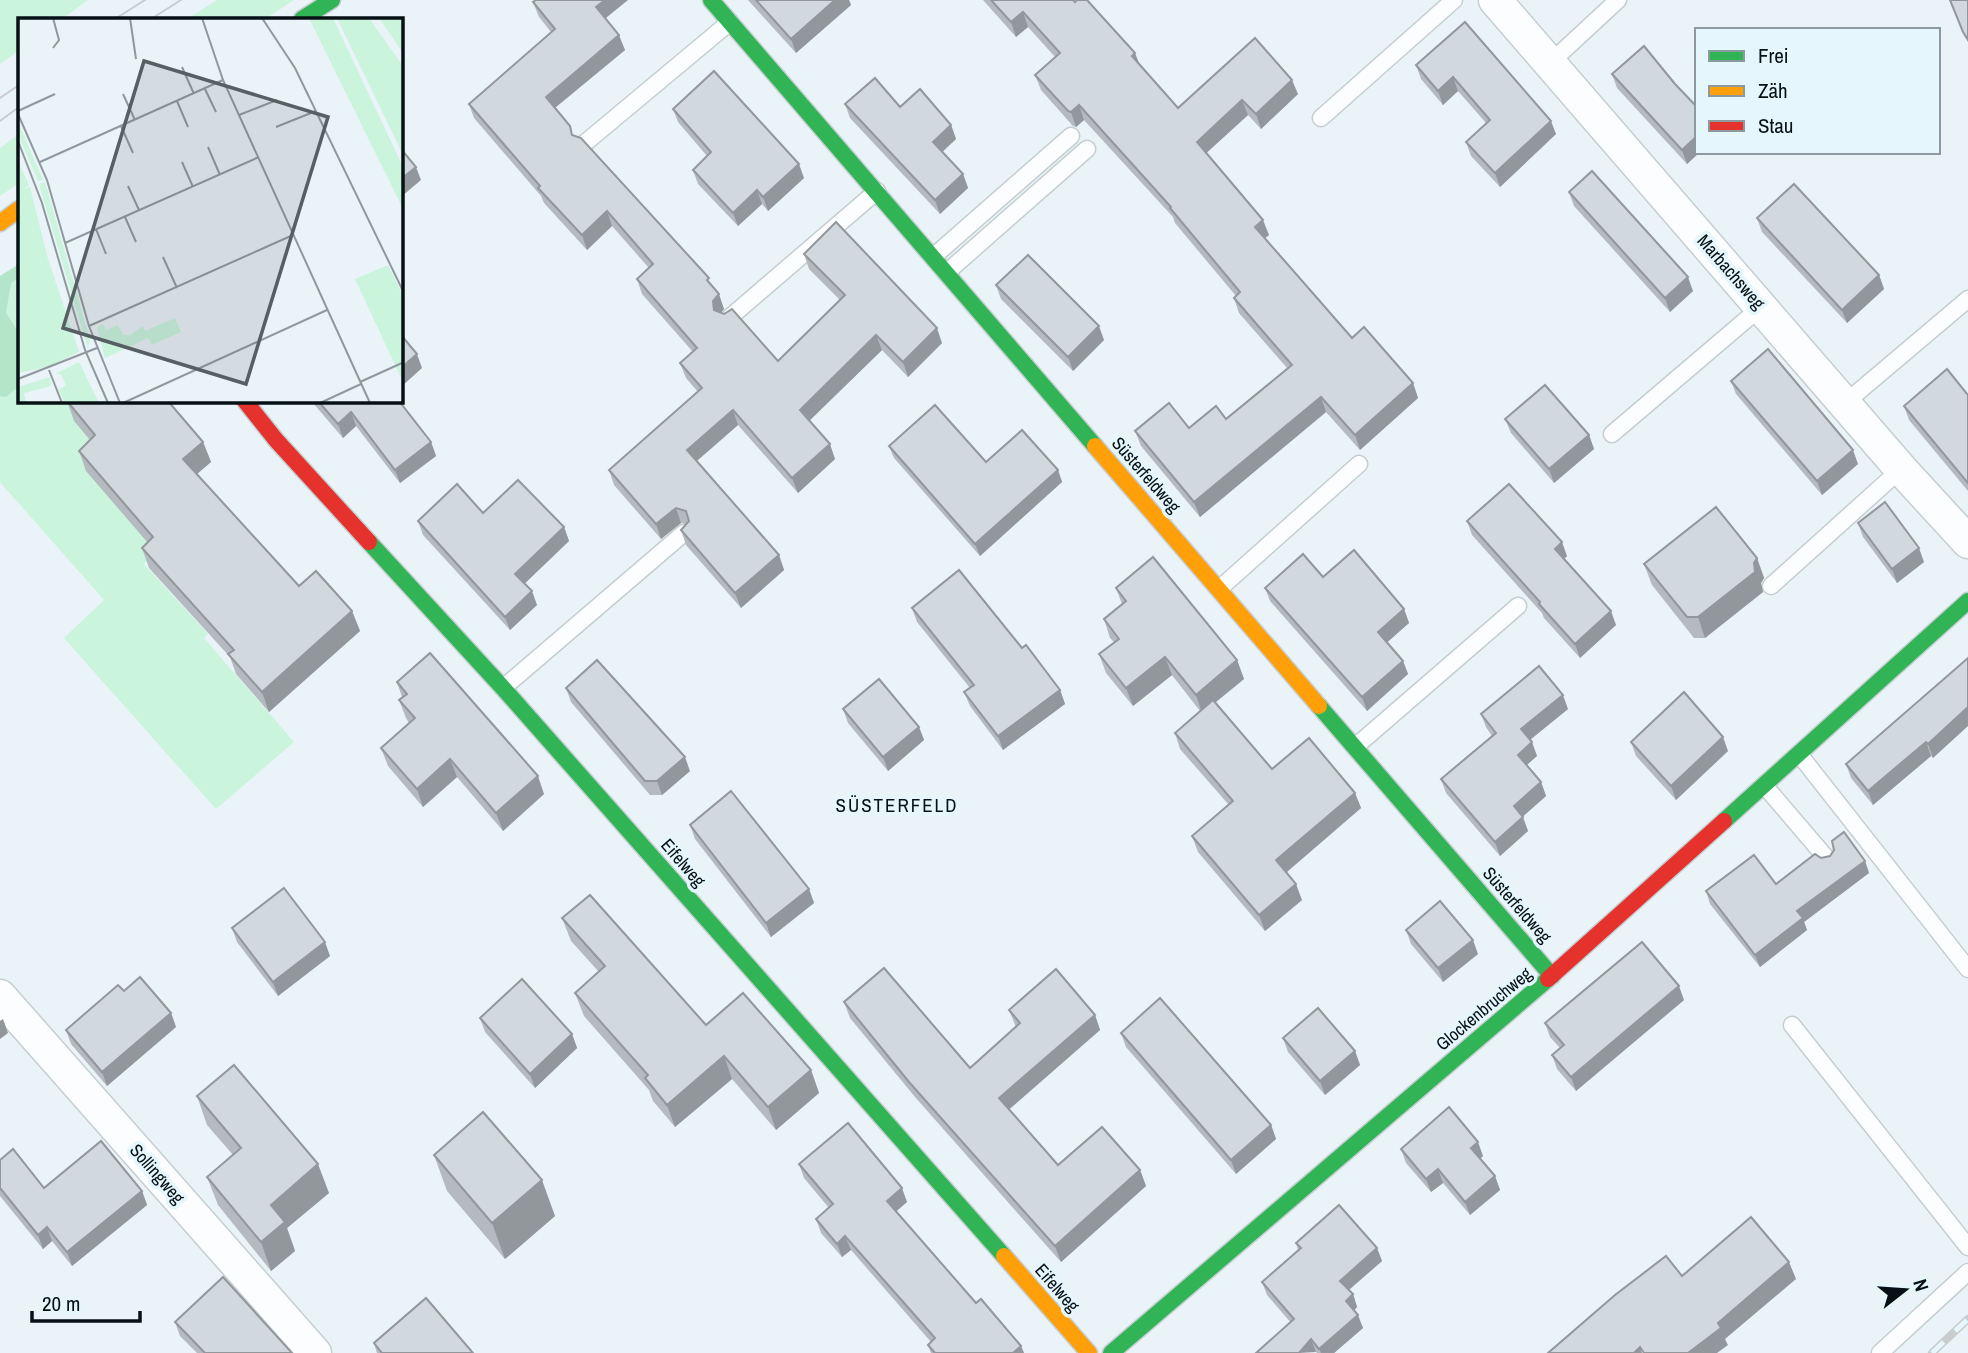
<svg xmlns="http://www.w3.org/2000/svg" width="1968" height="1353" viewBox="0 0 1968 1353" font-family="'Archivo Narrow',sans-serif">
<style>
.green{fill:#cbf4dd}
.forest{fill:#b3e5c9}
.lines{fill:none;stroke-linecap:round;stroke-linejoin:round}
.lane-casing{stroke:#c5ced2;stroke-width:19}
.street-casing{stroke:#c5ced2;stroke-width:35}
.fast-casing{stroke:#c5ced2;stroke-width:19}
.slow-casing{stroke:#c5ced2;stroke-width:19}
.jam-casing{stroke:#c5ced2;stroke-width:19}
.lane{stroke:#fcfdfe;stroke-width:16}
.street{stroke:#fcfdfe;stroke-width:32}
.fast{stroke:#30b455;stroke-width:16}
.slow{stroke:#ff9f0a;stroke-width:16}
.jam{stroke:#e5322d;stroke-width:16}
.tram{stroke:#cacdce;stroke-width:2}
.rail-casing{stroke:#cacdce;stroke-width:8}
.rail{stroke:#e5f6fc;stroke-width:5;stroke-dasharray:16;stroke-linecap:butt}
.wall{fill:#b4babf}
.shaded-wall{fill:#92979b}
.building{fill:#d1d8de;stroke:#92979b;stroke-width:2}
.labels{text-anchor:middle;stroke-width:7;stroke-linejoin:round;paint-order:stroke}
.street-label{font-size:18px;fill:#071115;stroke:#e5f6fc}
.neighbourhood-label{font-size:19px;letter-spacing:2px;fill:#071115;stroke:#e5f6fc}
.inset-road{fill:none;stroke:#8f999d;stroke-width:2}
.view{fill:#566064;fill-opacity:0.15;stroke:#566064;stroke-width:3.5}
.inset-edge{fill:none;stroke:#071115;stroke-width:3.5}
</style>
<rect width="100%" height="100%" fill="#eaf3f7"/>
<g class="green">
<polygon points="0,0 88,0 62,19 19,19 19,50 0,64"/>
<polygon points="217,0 294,0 265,19 187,19"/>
<polygon points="19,134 19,183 0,196 0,148"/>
<polygon points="19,264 19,401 99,401 172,537 144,564 208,634 204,638 294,742 216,809 64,638 104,600 0,482 0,277"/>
</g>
<polygon class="forest" points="19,264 19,277 11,283 6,313 19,333 19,386 6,397 0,396 0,276"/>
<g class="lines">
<g class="lane-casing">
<g id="lane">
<polyline points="1550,63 1618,0"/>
<polyline points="1321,118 1454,0"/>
<polyline points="585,143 730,22"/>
<polyline points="933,257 1071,136"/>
<polyline points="946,273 1087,149"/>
<polyline points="728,319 877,191"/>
<polyline points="1845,403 1968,299"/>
<polyline points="1612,434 1761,307"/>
<polyline points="1771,586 1901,469"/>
<polyline points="1219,589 1359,464"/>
<polyline points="503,688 684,533"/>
<polyline points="1355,747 1518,606"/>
<polyline points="1799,754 1968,969"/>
<polyline points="1764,785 1828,860"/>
<polyline points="1792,1025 1968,1247"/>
<polyline points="1880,1353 1968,1272"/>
</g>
</g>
<g class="street-casing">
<g id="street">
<polyline points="1495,0 1901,469 1968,542"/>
<polyline points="0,996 315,1353"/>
</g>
</g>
<g class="fast-casing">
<g id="fast">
<polyline points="711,0 1095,446"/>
<polyline points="302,19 332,0"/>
<polyline points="369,542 503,688 1004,1256"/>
<polyline points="1319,706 1552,976"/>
<polyline points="1724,821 1968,601"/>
<polyline points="1111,1353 1548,979"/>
</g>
</g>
<g class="slow-casing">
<g id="slow">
<polyline points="0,223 19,209"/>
<polyline points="1095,446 1319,706"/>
<polyline points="1004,1256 1089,1353"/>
</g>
</g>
<g class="jam-casing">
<g id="jam">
<polyline points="245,401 276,440 369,542"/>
<polyline points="1548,979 1724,821"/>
</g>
</g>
<use href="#lane" class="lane"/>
<use href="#street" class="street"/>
<use href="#fast" class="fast"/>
<use href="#slow" class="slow"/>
<use href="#jam" class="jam"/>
<g class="tram">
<polyline points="115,19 145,0"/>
<polyline points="151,19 181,0"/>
<polyline points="0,98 19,85"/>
<polyline points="0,121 19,107"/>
</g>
<g class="rail-casing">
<polyline id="rail" points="1932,1353 1968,1319"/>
</g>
<use href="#rail" class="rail"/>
</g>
<g class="wall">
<polygon points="748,0 849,0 851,5 796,53"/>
<polygon points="983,0 1073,0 1140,65 1178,108 1298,94 1261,129 1248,115 1206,153 1269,235 1265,238 1352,338 1413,383 1418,398 1360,450 1326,412 1200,517 1141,446 1135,431 1189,428 1226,419 1287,368 1239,313 1234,298 1236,296 1175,223 1173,217 1084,120 1076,127 1073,126 1041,90 1035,75 1055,57 1028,27 1016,37"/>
<polygon points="533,2 606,19 625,50 555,108 573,136 712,286 724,309 720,313 778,361 840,300 809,269 804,254 942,343 908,377 882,350 809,421 835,459 798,493 738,425 697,461 779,555 784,570 741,608 686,545 681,530 686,524 681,523 661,539 614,485 609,470 698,392 686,378 680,363 693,352 642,294 637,279 649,268 612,226 587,250 544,203 541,196 474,118 469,104 551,32 539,17"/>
<polygon points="1465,22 1556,134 1500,187 1471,156 1466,142 1486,123 1458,91 1443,105 1421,79 1416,65"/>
<polygon points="1612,74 1697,152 1700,152 1687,164 1617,88"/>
<polygon points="845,104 900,107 951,125 956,139 942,152 963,174 968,188 940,214 850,118"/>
<polygon points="673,109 804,178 768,211 762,204 738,226 698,184 693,170 707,156 678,122"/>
<polygon points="1569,192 1693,291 1670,312 1574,206"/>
<polygon points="1757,218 1879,275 1884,289 1847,323 1762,232"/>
<polygon points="996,285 1104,340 1073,371 1001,299"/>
<polygon points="1731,381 1858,464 1822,495 1736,394"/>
<polygon points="1968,395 1968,491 1909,420 1904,406"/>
<polygon points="67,401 203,442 211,462 197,474 299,586 352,611 360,631 269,712 236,674 230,657 149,568 142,548 148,543 86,471 79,451 90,440 74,421"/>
<polygon points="312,401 399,401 431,442 436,456 400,483 356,426 343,438 313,403"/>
<polygon points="1505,419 1589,435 1594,449 1554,483 1511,433"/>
<polygon points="889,446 986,462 1058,470 1062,482 980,556 894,458"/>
<polygon points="483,513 564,527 569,541 524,584 537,605 510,630 423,535 418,521"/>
<polygon points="1467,521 1567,556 1564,559 1616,625 1580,658 1544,618 1542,613 1472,535"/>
<polygon points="1858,523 1924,562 1897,583 1863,537"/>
<polygon points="1757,558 1764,578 1761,583 1763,592 1705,638 1694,638 1652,585 1644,564"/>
<polygon points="1323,577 1404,609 1409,623 1387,642 1403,661 1408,674 1367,711 1270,601 1265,588"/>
<polygon points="1116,588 1237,660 1244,679 1215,703 1272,769 1355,793 1361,808 1287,872 1302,900 1265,931 1198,852 1192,836 1229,805 1180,749 1175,733 1200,711 1172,675 1133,706 1106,673 1099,654 1114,642 1110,638 1104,619 1122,604"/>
<polygon points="912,608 1022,648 1060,690 1065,704 1003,750 970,706 964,692 970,688 917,622"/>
<polygon points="1968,658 1933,758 1931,756 1873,805 1851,778 1846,764"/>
<polygon points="397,682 544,794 503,831 457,777 423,807 388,766 381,748 409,723 406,718 399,700 402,697"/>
<polygon points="566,688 690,771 662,795 650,795 571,702"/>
<polygon points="843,709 919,727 924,740 888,771 848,723"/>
<polygon points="1568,709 1530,740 1537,756 1527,765 1541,782 1546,796 1522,817 1528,831 1500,856 1446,793 1441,779 1492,736 1486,727 1481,714"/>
<polygon points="1631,742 1728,751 1676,800 1636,756"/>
<polygon points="690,825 809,889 814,903 771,937 695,839"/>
<polygon points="1821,858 1865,861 1869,873 1804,922 1807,930 1760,967 1710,904 1706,891 1776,884"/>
<polygon points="562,918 706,1025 811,1070 819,1093 776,1130 732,1079 675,1127 653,1101 649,1090 584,1016 575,993 599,972 571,941"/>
<polygon points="232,928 330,956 278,996 237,942"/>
<polygon points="1406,930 1478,954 1443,982 1411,944"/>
<polygon points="124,991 171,1013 176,1027 107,1086 71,1044 66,1030"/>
<polygon points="1684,1000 1576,1091 1557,1069 1552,1055 1560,1048 1550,1037 1545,1023"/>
<polygon points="844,1002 970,1068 1016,1027 1009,1010 1095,1015 1100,1030 1009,1109 1058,1165 1140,1170 1146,1186 1061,1262 915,1097 850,1018"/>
<polygon points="480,1018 572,1034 577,1048 535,1088 485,1032"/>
<polygon points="1121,1033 1271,1125 1276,1139 1236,1174 1126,1047"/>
<polygon points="1283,1038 1355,1051 1360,1065 1325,1095 1288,1052"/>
<polygon points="197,1096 329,1193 287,1228 295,1251 271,1271 218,1205 207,1177 233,1155 207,1125"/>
<polygon points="1401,1149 1483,1156 1480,1159 1495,1176 1500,1190 1470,1215 1443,1183 1431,1192 1406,1163"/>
<polygon points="434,1155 555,1216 505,1259 447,1191"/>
<polygon points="0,1160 44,1188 142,1191 147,1205 72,1266 52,1241 43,1249 0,1196"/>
<polygon points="799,1164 907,1202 896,1211 976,1303 1021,1346 1024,1353 931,1353 928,1345 931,1342 851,1250 842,1257 821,1233 816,1219 829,1208 804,1178"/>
<polygon points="1296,1243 1377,1248 1382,1261 1349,1290 1353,1294 1357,1307 1354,1310 1363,1328 1334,1353 1317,1353 1267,1295 1262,1282 1298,1250"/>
<polygon points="175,1322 292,1353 197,1353 180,1336"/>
<polygon points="374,1343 473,1353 377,1353"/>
</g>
<g class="shaded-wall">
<polygon points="605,0 628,0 601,22 596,7"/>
<polygon points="835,0 849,0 851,5 796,53 791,39"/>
<polygon points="1023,12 1028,27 1016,37 1011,22"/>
<polygon points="619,35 625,50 551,111 546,97"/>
<polygon points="1135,53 1141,68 1132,56"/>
<polygon points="1453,77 1458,91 1443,105 1438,91"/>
<polygon points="1292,80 1298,94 1261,129 1256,114"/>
<polygon points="1242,100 1248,115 1202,157 1197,142"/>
<polygon points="1079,105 1084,120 1076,127 1071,112"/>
<polygon points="1551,121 1556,134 1500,187 1495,173"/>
<polygon points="951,125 956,139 938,156 933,142"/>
<polygon points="1697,136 1697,152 1700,152 1687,164 1682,150"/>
<polygon points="799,164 804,178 768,211 763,197"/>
<polygon points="416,167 421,180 401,197 401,179"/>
<polygon points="963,174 968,188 940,214 935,200"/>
<polygon points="757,190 762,204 738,226 733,213"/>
<polygon points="607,211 612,226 587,250 582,235"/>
<polygon points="1263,220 1269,235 1260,242 1255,227"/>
<polygon points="1879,275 1884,289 1847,323 1842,310"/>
<polygon points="1688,277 1693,291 1670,312 1665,298"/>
<polygon points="719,294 724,309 718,316 714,310 713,301"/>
<polygon points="1099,326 1104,340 1073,371 1068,357"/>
<polygon points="937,328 942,343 908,377 903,362"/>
<polygon points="876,335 882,350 805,425 800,410"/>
<polygon points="417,354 422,368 401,387 401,368"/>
<polygon points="1413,383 1418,398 1360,450 1355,435"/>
<polygon points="1321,397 1326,412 1200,517 1194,502"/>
<polygon points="733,410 738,425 692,465 687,450"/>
<polygon points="351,412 356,426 343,438 338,424"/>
<polygon points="1589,435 1594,449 1554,483 1549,469"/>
<polygon points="203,442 211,462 191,479 183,459"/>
<polygon points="431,442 436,456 400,483 395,470"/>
<polygon points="830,444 835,459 798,493 792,478"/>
<polygon points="1853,450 1858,464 1822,495 1817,481"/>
<polygon points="1058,470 1062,482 980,556 975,544"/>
<polygon points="676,508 681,523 661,539 656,524"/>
<polygon points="564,527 569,541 520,588 515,574"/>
<polygon points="1562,542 1567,556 1560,563 1555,549"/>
<polygon points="1919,548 1924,562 1897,583 1892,569"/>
<polygon points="779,555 784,570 741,608 735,593"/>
<polygon points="1757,558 1764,578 1761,583 1763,592 1705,638 1698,617"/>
<polygon points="532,591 537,605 510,630 505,617"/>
<polygon points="1404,609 1409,623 1383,646 1378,632"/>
<polygon points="352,611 360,631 269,712 262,692"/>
<polygon points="1611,611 1616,625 1580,658 1575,644"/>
<polygon points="1165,657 1172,675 1133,706 1126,688"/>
<polygon points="1237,660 1244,679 1202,713 1196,695"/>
<polygon points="1403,661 1408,674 1367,711 1362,697"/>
<polygon points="1060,690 1065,704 1003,750 998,736"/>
<polygon points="1563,695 1568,709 1526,743 1521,729"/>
<polygon points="1968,707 1968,726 1933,758 1928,744"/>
<polygon points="919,727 924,740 888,771 883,757"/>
<polygon points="1723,737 1728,751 1676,800 1671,786"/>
<polygon points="1532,742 1537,756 1523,768 1518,755"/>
<polygon points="1926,742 1931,756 1873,805 1868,791"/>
<polygon points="685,757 690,771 662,795 657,781"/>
<polygon points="450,759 457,777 423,807 417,789"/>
<polygon points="538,776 544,794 503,831 496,813"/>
<polygon points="1541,782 1546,796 1519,820 1514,806"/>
<polygon points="1355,793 1361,808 1282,876 1276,860"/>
<polygon points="1523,817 1528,831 1500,856 1495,842"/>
<polygon points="1865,861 1869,873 1804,922 1807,930 1760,967 1755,955 1797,911"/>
<polygon points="1296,884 1302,900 1265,931 1259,915"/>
<polygon points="809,889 814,903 771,937 766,923"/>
<polygon points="1473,940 1478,954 1443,982 1438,968"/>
<polygon points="325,942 330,956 278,996 273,982"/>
<polygon points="1679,986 1684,1000 1576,1091 1571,1077"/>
<polygon points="171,1013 176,1027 107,1086 102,1072"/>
<polygon points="1095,1015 1100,1030 1005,1113 999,1098"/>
<polygon points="3,1019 8,1033 0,1039 0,1021"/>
<polygon points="572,1034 577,1048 535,1088 530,1074"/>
<polygon points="1355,1051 1360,1065 1325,1095 1320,1081"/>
<polygon points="724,1056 732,1079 675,1127 667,1105"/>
<polygon points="811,1070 819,1093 776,1130 768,1107"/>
<polygon points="1271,1125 1276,1139 1236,1174 1231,1160"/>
<polygon points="1478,1142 1483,1156 1476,1162 1471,1148"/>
<polygon points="318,1164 329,1193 287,1228 295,1251 271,1271 261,1242 271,1205"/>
<polygon points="1438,1169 1443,1183 1431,1192 1426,1179"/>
<polygon points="1140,1170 1146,1186 1061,1262 1055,1246"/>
<polygon points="1495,1176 1500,1190 1470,1215 1465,1202"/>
<polygon points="542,1180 555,1216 505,1259 492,1223"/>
<polygon points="902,1188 907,1202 892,1215 887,1201"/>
<polygon points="142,1191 147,1205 72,1266 67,1252"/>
<polygon points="47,1227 52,1241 43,1249 38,1235"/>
<polygon points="845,1236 851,1250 842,1257 837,1244"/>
<polygon points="1377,1248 1382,1261 1344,1294 1340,1281"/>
<polygon points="1789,1262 1796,1279 1725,1339 1728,1345 1717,1353 1688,1353 1718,1323"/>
<polygon points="1353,1294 1357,1307 1351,1314 1346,1301"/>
<polygon points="1358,1315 1363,1328 1334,1353 1321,1353 1319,1349"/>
<polygon points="1311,1339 1316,1352 1299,1353"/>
<polygon points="1021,1346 1024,1353 1013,1353"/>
<polygon points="1640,1347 1642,1353 1634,1353"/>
</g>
<g class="building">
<polygon points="536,0 605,0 596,7 619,35 546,97 570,126 572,135 581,138 709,278 707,280 719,294 713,301 714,310 724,314 732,309 778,361 845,295 804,254 836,222 937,328 903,362 876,335 800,410 830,444 792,478 733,410 687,450 779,555 735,593 681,530 689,521 686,511 676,508 656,524 609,470 702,388 680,363 697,348 637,279 653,264 607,211 582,235 538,188 540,186 469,104 555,29 533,2"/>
<polygon points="756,0 835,0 791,39"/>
<polygon points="991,0 1073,0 1075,2 1077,0 1087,0 1135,53 1132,56 1178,108 1255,38 1292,80 1256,114 1242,100 1197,142 1263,220 1255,227 1352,338 1364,327 1413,383 1355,435 1321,397 1194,502 1135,431 1169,403 1189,428 1216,406 1226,419 1292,365 1234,298 1240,292 1170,208 1171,207 1079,105 1071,112 1068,111 1035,75 1060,53 1023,12 1011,22"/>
<polygon points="1950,0 1968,0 1968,40 1963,32"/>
<polygon points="1465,22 1551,121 1495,173 1466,142 1490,120 1453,77 1438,91 1416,65"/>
<polygon points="1644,46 1675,84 1697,107 1697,136 1682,150 1612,74"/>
<polygon points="714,71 799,164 763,197 757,190 733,213 693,170 711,152 673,109"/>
<polygon points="875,78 900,107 920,89 951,125 933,142 963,174 935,200 845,104"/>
<polygon points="401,149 416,167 401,179"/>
<polygon points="1592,171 1688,277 1665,298 1569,192"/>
<polygon points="1794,184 1879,275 1842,310 1757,218"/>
<polygon points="1028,255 1099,326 1068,357 996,285"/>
<polygon points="401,335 417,354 401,368"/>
<polygon points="1768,349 1853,450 1817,481 1731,381"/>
<polygon points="1947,369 1968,395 1968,483 1904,406"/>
<polygon points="1545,385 1589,435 1549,469 1505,419"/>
<polygon points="67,401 168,401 203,442 183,459 299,586 316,571 352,611 262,692 228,654 234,650 142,548 153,537 79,451 95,435"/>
<polygon points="318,401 399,401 431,442 395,470 351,412 338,424"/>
<polygon points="935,405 986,462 1022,430 1058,470 975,544 889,446"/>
<polygon points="518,480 564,527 515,574 532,591 505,617 418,521 457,484 483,513"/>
<polygon points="1509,484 1562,542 1555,549 1611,611 1575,644 1539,604 1540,602 1467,521"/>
<polygon points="1885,502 1919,548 1892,569 1858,523"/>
<polygon points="1716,507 1757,558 1754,563 1755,572 1698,617 1687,617 1644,564"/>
<polygon points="1354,550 1404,609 1378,632 1403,661 1362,697 1265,588 1303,554 1323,577"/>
<polygon points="1153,557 1237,660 1196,695 1165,657 1126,688 1099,654 1119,639 1104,619 1126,601 1116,588"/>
<polygon points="959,570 1022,648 1026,645 1060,690 998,736 964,692 974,685 912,608"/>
<polygon points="430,653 538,776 496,813 450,759 417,789 381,748 415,718 399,700 407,694 397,682"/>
<polygon points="1968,658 1968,707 1928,744 1926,742 1868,791 1846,764"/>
<polygon points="597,660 685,757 657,781 645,781 566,688"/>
<polygon points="1539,666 1563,695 1521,729 1532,742 1518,755 1541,782 1514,806 1523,817 1495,842 1441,779 1496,733 1481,714"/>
<polygon points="879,679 919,727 883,757 843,709"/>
<polygon points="1684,692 1723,737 1671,786 1631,742"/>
<polygon points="1213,700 1272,769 1309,738 1355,793 1276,860 1296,884 1259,915 1192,836 1233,801 1175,733"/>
<polygon points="731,791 809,889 766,923 690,825"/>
<polygon points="1844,832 1865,861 1797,911 1803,918 1755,955 1706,891 1754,855 1776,884 1815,854 1821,858 1830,856 1834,850 1832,841"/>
<polygon points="284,888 325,942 273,982 232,928"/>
<polygon points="590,895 706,1025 743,993 811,1070 768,1107 724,1056 667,1105 645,1078 648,1075 575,993 605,966 562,918"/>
<polygon points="1440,901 1473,940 1438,968 1406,930"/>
<polygon points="1642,942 1679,986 1571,1077 1552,1055 1564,1045 1545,1023"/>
<polygon points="884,968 970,1068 1020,1023 1009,1010 1056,969 1095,1015 999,1098 1058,1165 1102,1127 1140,1170 1055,1246 909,1082 844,1002"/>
<polygon points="140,977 171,1013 102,1072 66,1030 118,985 124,991"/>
<polygon points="522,979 572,1034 530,1074 480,1018"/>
<polygon points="1160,998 1271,1125 1231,1160 1121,1033"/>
<polygon points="1318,1008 1355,1051 1320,1081 1283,1038"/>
<polygon points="234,1065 318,1164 271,1205 285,1222 261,1242 207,1177 241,1148 197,1096"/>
<polygon points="1449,1107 1478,1142 1471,1148 1495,1176 1465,1202 1438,1169 1426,1179 1401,1149"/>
<polygon points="483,1112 542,1180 492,1223 434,1155"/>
<polygon points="848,1123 902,1188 887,1201 976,1303 981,1299 1021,1346 1013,1353 935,1353 928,1345 935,1338 845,1236 837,1244 816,1219 833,1204 799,1164"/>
<polygon points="101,1141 142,1191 67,1252 47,1227 38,1235 0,1188 0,1160 13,1149 44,1188"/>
<polygon points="1339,1205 1377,1248 1340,1281 1353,1294 1346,1301 1358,1315 1319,1349 1311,1339 1299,1353 1256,1353 1294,1319 1262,1282 1301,1248 1296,1243"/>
<polygon points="1751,1217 1789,1262 1718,1323 1721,1328 1688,1353 1644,1353 1640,1347 1634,1353 1548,1353 1615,1295 1666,1256 1682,1276"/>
<polygon points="223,1277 292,1353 205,1353 175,1322"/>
<polygon points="426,1298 473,1353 382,1353 374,1343"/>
</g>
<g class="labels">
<g class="street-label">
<text transform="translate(1731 272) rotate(49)" y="6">Marbachsweg</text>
<text transform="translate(1146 475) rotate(49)" y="6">Süsterfeldweg</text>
<text transform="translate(683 863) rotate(49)" y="6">Eifelweg</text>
<text transform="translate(1517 905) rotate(49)" y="6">Süsterfeldweg</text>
<text transform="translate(1484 1009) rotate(-40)" y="6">Glockenbruchweg</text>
<text transform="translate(157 1174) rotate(49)" y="6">Sollingweg</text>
<text transform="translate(1057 1288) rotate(49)" y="6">Eifelweg</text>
</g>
<g class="neighbourhood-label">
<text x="897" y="812">SÜSTERFELD</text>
</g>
</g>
<g transform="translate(18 18)">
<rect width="385" height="385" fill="#eaf3f7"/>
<path d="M 291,0 L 315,0 L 385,149 L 385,191 ZM 319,0 L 351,0 L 385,48 L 385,137 ZM 361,0 L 385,0 L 385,35 ZM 0,104 L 25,162 L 20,163 L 0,116 ZM 0,143 L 11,167 L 5,171 L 12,169 L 30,241 L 61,334 L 29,349 L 0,355 ZM 27,164 L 72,322 L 70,331 L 21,166 ZM 370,247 L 385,278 L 385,364 L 337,261 ZM 157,300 L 163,314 L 134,327 L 130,320 L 87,340 L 79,309 L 85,306 L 88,312 L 100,307 L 105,317 L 112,317 L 125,308 L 127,313 ZM 61,344 L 81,385 L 47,385 L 41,372 L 48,367 L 43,356 L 37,356 ZM 32,359 L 33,368 L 6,375 L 8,385 L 0,385 L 0,369 Z" fill="#cbf4dd"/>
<path class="inset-road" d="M 112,0 L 118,41M 184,0 L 205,62 L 352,385M 244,0 L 277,50 L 385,273M 35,30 L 41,22 L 35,0M 164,49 L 176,76M 187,71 L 198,94M 105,76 L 117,102M 159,83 L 170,109M 0,93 L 37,76M 0,96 L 29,162 L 71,308 L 102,385M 221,97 L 259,82M 103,108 L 115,135M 258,109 L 298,93M 0,123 L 24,185 L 67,332 L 90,385M 190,129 L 202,157M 22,144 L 205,62M 164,144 L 175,169M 110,168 L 121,192M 107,199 L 118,224M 78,211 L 88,236M 47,225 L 241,139M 145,239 L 159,270M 71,308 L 275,217M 31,352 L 44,385M 0,361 L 79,330M 342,364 L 384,345M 105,385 L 309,292M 302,385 L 343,366"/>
<path class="view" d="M 126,43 L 310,99 L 228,366 L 45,310 Z"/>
<rect width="385" height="385" class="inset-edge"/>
</g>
<rect x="1695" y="28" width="245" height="126" fill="#e5f6fc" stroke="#8c9aa0" stroke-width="2"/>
<rect x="1709" y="51" width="35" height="10" fill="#30b455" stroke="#8c9aa0" stroke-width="2"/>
<text x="1758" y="63" font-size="21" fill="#071115">Frei</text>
<rect x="1709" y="86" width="35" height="10" fill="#ff9f0a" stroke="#8c9aa0" stroke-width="2"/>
<text x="1758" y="98" font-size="21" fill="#071115">Zäh</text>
<rect x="1709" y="121" width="35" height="10" fill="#e5322d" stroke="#8c9aa0" stroke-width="2"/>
<text x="1758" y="133" font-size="21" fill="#071115">Stau</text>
<g transform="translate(1905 1290) rotate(73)" stroke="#e5f6fc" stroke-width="5" paint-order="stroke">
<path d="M0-5L12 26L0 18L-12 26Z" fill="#071115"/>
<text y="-10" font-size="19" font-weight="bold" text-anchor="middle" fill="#071115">N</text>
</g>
<path d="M32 1311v10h108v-10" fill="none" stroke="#071115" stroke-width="3.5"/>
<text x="42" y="1311" font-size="21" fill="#071115" stroke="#e5f6fc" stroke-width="5" paint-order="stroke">20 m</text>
</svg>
